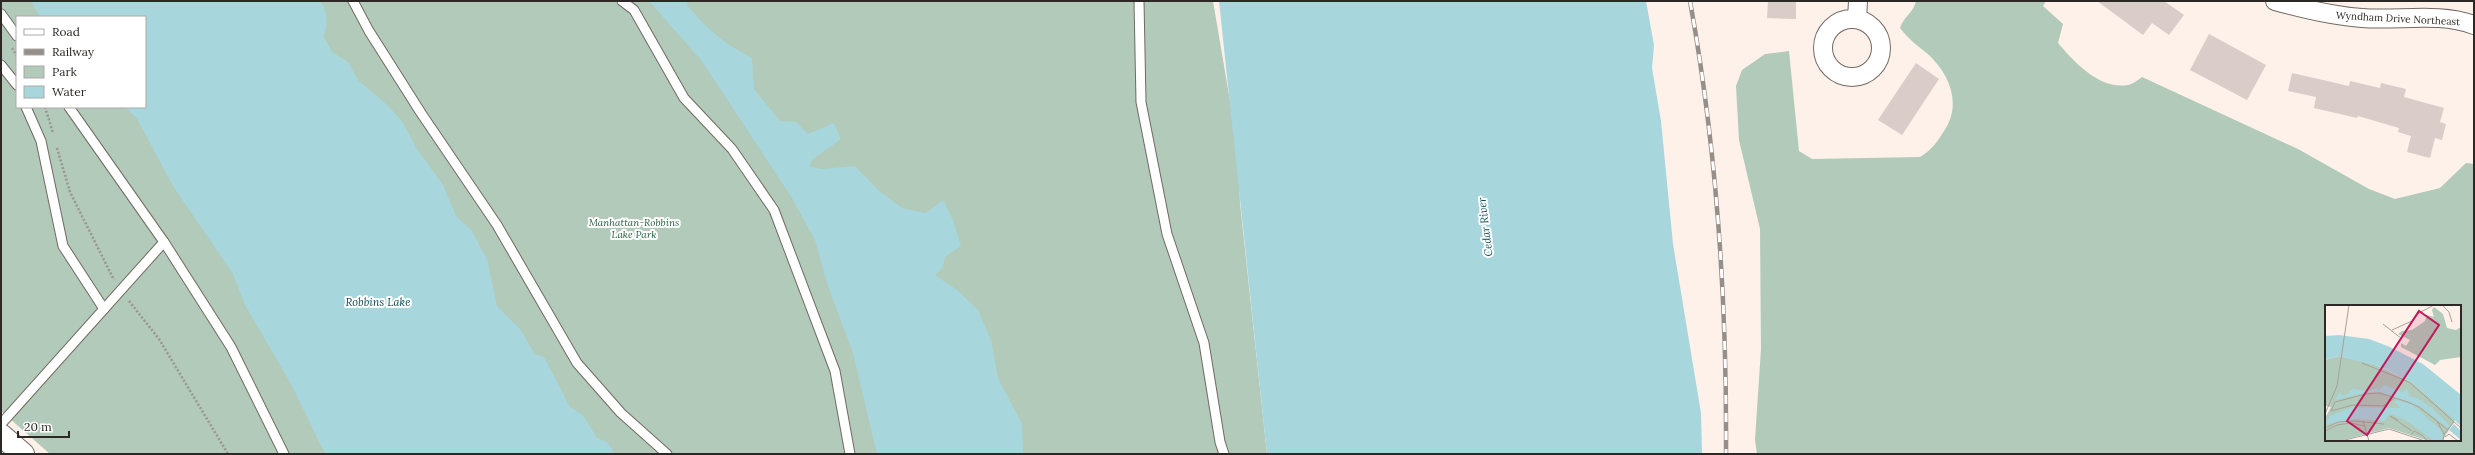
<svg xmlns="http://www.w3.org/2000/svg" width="2475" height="455" viewBox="0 0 2475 455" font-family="Lora,serif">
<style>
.green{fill:#b1cab9;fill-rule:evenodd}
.water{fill:#a8d6dd}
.building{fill:#daccc8}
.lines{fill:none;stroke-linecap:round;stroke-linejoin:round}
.service-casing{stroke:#736962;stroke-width:11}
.minor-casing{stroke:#736962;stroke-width:20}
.tertiary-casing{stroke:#736962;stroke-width:24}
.path{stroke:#9c948f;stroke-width:2.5;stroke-dasharray:2 2;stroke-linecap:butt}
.service{stroke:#fff;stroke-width:9}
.minor{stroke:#fff;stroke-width:18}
.tertiary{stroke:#fff;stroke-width:22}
.rail-casing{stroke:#968e89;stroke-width:4.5}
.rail{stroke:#fff;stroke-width:3;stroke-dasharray:9;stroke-linecap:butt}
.labels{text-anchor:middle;stroke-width:4;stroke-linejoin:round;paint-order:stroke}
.street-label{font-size:10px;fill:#2c2825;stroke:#fff}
.park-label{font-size:10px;font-style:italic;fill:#275e3e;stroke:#fff}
.water-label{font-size:11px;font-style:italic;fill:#0a4e56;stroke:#fff}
.inset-road{fill:none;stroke:#a9a19b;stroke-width:1}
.view{fill:#c2185b;fill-opacity:0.15;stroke:#c2185b;stroke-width:2}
.inset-edge{fill:none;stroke:#2c2825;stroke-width:2}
</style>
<rect width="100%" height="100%" fill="#fdf1ea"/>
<g class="green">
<path d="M 1,1 L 1213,1 L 1237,142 L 1240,203 L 1267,454 L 50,454 L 1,411 ZM 17,17 L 145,17 L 145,107 L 17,107 Z"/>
<path d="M 1916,1 L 2046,1 L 2043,6 L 2063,24 L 2058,43 C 2074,62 2100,90 2128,85 C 2133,84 2138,80 2142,77 L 2298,149 L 2369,189 L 2395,199 L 2440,188 L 2466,163 L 2474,164 L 2474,454 L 1757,454 L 1755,440 L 1761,349 L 1760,229 L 1739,140 L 1736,86 L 1742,70 L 1765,54 L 1789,51 L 1799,151 L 1812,159 L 1920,157 C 1932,150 1937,142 1944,131 C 1962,105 1950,75 1929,55 C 1917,45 1910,41 1900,28 C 1904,16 1914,12 1916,1 ZM 2326,306 L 2460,306 L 2460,440 L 2326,440 Z"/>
</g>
<g class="water">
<path d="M 31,1 L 320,1 C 329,14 327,22 324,37 L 332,52 L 348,62 L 358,80 L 387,105 L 402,121 L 417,149 L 443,185 L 456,216 L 471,230 L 487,259 L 497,306 L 520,329 L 535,354 L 544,357 L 570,407 L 583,415 L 597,438 L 607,442 L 615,454 L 325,454 L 291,384 L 245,305 L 233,274 L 173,186 L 136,117 L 124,107 L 145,107 L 145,17 L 40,17 Z"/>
<path d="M 649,1 L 688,1 L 687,5 C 707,29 723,43 752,58 L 754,89 L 780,121 L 796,122 L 808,134 L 834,123 L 841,139 L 812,160 L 810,167 L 822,169 L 855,166 L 878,190 L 902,208 L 926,213 L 943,200 L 953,220 L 961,246 L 945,257 L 943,267 L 935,275 L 957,290 L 978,310 L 991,340 L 998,378 L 1022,424 L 1023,454 L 877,454 L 853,353 L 827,283 L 815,240 L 792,198 L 701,60 Z"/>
<polygon points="1219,1 1646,1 1654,45 1652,68 1661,121 1673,244 1701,413 1702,454 1267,454"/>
</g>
<g class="building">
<polygon points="1768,1 1796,1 1796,19 1767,18"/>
<polygon points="2097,1 2164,1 2184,15 2169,35 2152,23 2143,35"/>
<polygon points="2209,34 2266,65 2247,100 2190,70"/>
<polygon points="1916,63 1939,79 1902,135 1878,120"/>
<polygon points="2292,73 2349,86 2350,81 2380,88 2381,83 2406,89 2404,97 2444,108 2440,122 2446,124 2442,140 2435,138 2430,158 2407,152 2411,136 2398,132 2399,128 2358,116 2357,118 2314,108 2316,97 2288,91"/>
</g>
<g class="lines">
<g class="service-casing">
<g id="service">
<polyline points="353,1 369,31 421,113 497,225 577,363 621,413 667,454"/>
<polyline points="622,1 634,10 684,98 732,149 774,210 835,371 850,454"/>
<polyline points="1139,1 1141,102 1167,234 1204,343 1220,442 1224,454"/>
<polyline points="1,14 17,36"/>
<polyline points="1,65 17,85"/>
<polyline points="26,107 41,141 63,246 104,309"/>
<polyline points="69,107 164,242 231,347 284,454"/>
<polyline points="1,424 164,242"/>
</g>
</g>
<g class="minor-casing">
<g id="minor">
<path d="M 2275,1 C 2304,9 2332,16 2362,18 C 2398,21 2440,12 2474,25"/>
<circle cx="1852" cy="48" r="29"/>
<polyline points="1857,19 1858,1"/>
</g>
</g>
<g class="tertiary-casing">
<polyline id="tertiary" points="1,435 23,454"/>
</g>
<g class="path">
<polyline points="12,48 17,56"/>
<polyline points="45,107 53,133"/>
<polyline points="57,148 70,192 114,280"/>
<polyline points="129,301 159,339 228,454"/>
</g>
<use href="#service" class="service"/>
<use href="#minor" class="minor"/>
<use href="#tertiary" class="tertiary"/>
<g class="rail-casing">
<path id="rail" d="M 1690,1 C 1717,150 1727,302 1726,454"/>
</g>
<use href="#rail" class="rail"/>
</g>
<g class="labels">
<g class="street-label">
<text transform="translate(2398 18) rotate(3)" y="4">Wyndham Drive Northeast</text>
</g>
<g class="park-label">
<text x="634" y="226">Manhattan-Robbins<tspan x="634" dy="12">Lake Park</tspan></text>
</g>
<g class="water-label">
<text transform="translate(1485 227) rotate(-97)" y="4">Cedar River</text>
<text x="378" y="306">Robbins Lake</text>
</g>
</g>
<g transform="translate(2325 305)">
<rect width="136" height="136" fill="#fdf1ea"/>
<path d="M 109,2 L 118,9 L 122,23 L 131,25 L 136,22 L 136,52 L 115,55 L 110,60 L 76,42 L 76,38 L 81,41 L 85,35 L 73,29 L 77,26 L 87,25 L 100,16 L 102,10 L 109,12 L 107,5 ZM 14,51 L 49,59 L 88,78 L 130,115 L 117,136 L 104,136 L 64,123 L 14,136 L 0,136 L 0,113 L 6,102 L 0,101 L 0,55 Z" fill="#b1cab9"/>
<path d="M 14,30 L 44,34 L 65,42 L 98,59 L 136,90 L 136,121 L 88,78 L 56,62 L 14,51 L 0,55 L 0,31 ZM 59,80 L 78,87 L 82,83 L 85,92 L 92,93 L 106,102 L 125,121 L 123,123 L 96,102 L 56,87 L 42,87 L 10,95 L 15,87 L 17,91 L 22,89 L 31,81 L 29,84 L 42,86 L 52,83 L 53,85 ZM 72,95 L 87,100 L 96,107 L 118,127 L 117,136 L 109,136 L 79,114 L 64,109 L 60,116 L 31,114 L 0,119 L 5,111 L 27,102 L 76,103 L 69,97 ZM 129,119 L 136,126 L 136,135 L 124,125 Z" fill="#a8d6dd"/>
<path class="inset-road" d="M 117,0 L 124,7 L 127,17M 58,19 L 77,34M 67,25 L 87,16 L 94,8 L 109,0M 37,58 L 84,77 L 136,123M 70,93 L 58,101 L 28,100 L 6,106 L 10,97 L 41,89 L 54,88 L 83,97 L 94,102 L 123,125M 0,109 L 12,81 L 24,0M 73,115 L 65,111 L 87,126M 38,116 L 44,136M 112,116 L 119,129M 2,122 L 13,117 L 30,116 L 59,119M 0,126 L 12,120 L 26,118 L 39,121M 86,130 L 89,126 L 97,130 L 102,136M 120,132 L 124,129 L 133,136M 16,136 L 64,124 L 100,136M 118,136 L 119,129 L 129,117"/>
<path class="view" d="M 94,6 L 114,20 L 42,130 L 22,116 Z"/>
<rect width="136" height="136" class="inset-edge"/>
</g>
<rect width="2475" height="455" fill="none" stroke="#2c2825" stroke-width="4"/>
<rect x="16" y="16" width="130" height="92" fill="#ffffff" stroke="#aba9a8"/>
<rect x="24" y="29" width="20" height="6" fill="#ffffff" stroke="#aba9a8"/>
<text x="52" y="36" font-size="12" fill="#2c2825">Road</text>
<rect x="24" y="49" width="20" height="6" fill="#968e89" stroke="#aba9a8"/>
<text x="52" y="56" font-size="12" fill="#2c2825">Railway</text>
<rect x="24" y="66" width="20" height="12" fill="#b1cab9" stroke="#aba9a8"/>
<text x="52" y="76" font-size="12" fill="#2c2825">Park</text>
<rect x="24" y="86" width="20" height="12" fill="#a8d6dd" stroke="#aba9a8"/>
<text x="52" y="96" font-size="12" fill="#2c2825">Water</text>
<path d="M18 431v6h51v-6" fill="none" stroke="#2c2825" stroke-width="2"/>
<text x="24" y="431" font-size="12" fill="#2c2825" stroke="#ffffff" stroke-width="3" paint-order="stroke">20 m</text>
</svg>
